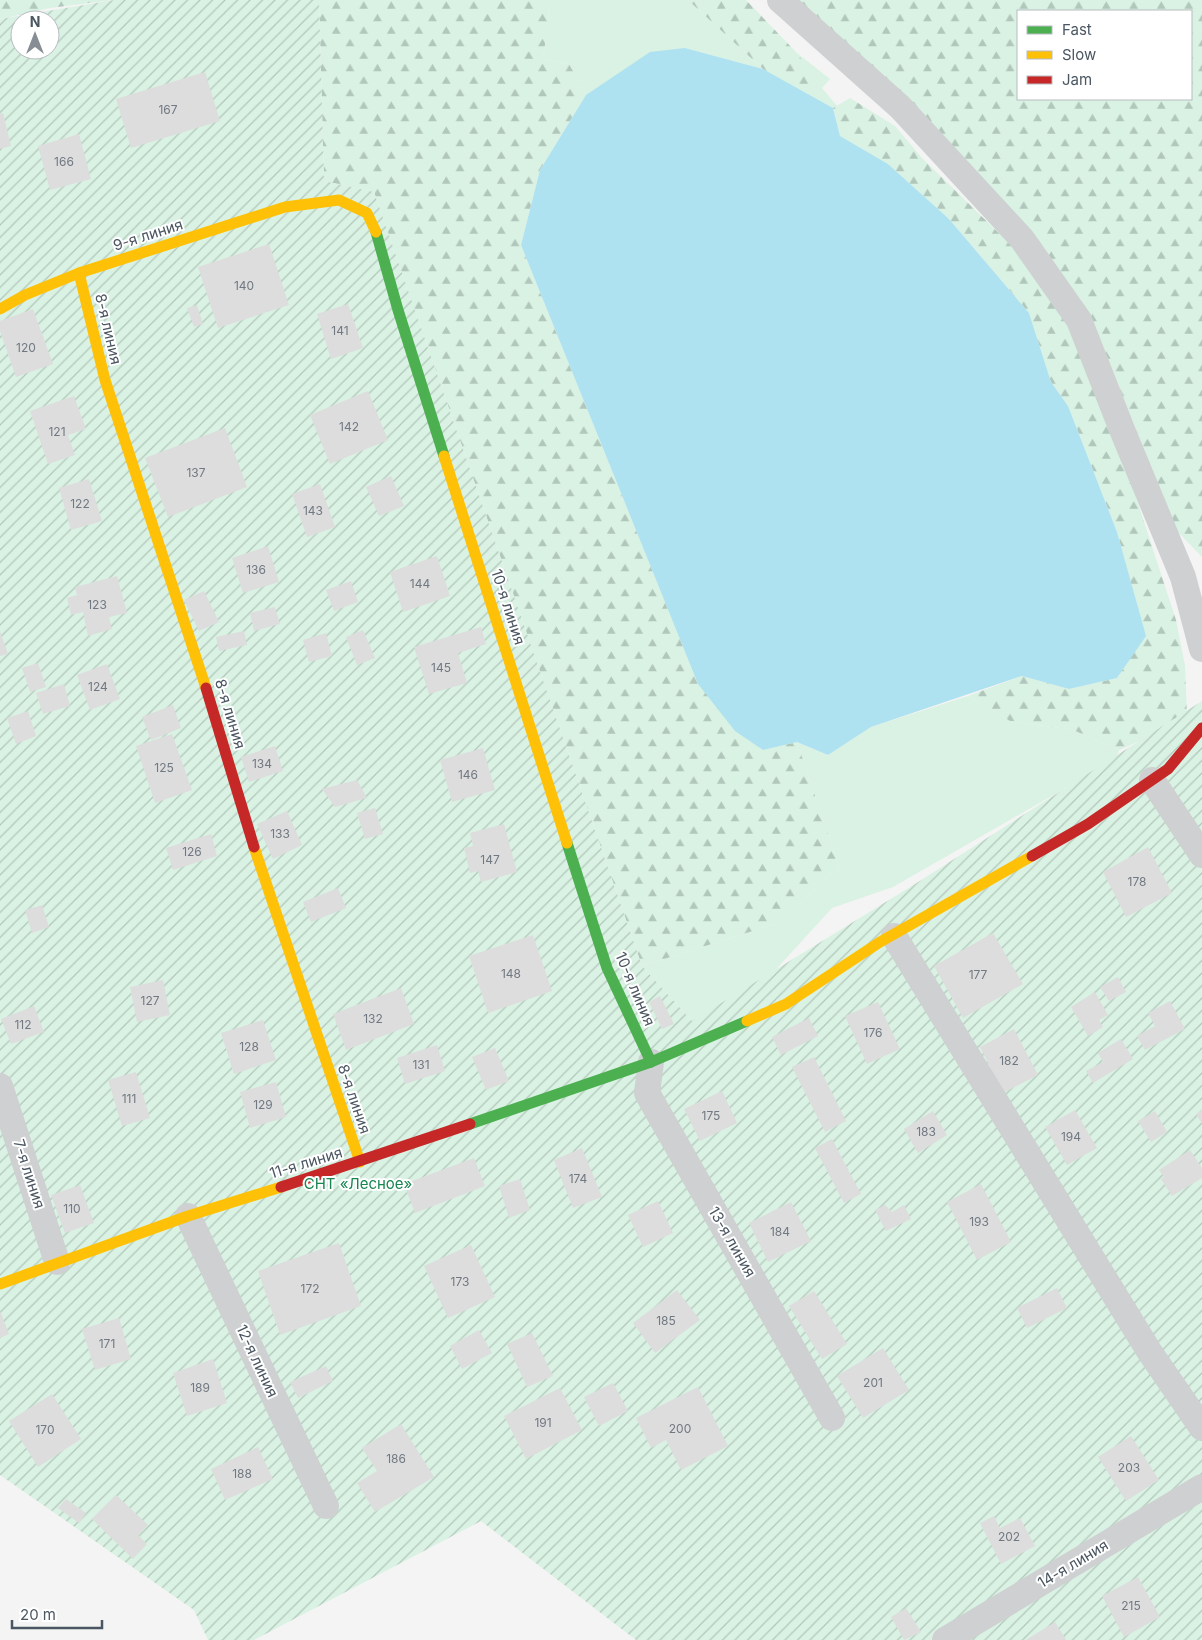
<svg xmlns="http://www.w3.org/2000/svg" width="1202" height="1640" viewBox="0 0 1202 1640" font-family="Inter,sans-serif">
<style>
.grass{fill:#d9f2e3}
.forest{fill:url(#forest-firs);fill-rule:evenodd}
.garden{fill:url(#garden-furrows);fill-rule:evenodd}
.water{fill:#aee2f0}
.building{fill:#ddddde}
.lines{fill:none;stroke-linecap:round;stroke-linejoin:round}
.street{stroke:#ced0d2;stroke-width:26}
.fast{stroke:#4caf50;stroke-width:11}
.slow{stroke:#ffc107;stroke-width:11}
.jam{stroke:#c62828;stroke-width:11}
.labels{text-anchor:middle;stroke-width:4;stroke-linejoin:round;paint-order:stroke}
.number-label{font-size:12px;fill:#707881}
.street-label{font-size:15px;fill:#4a5661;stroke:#fff}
.park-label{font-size:15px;fill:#17864f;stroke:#fff}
</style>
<defs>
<pattern id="forest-firs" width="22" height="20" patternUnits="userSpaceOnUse" patternTransform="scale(1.25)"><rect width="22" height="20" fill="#d9f2e3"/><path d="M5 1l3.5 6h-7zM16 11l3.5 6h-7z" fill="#b2c7bb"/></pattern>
<pattern id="garden-furrows" width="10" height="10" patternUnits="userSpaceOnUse" patternTransform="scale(1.25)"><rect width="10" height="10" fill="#d9f2e3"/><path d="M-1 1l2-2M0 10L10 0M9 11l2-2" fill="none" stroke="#b2c7bb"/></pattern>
</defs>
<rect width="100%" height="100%" fill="#f4f4f4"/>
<g class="grass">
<polygon points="551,0 688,0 763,69 685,48 630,67 586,95 569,64 543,59"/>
<polygon points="797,53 830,79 822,88 837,106 833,108 806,93 815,79"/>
<polygon points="968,696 1010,721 1073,730 1119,750 1116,759 893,887 832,908 769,977 692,1021 642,966 778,923 839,867 797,742 828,755 871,727"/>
</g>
<g class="forest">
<polygon points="0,0 113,0 50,8 0,19"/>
<polygon points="319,0 551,0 543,59 569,64 586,95 540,170 521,245 698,684 762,750 797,742 839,867 778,923 642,966 374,192 324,181"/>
<polygon points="688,0 746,0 797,53 816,79 806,93 763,69"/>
<path d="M 794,0 L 1202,0 L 1202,557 L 1177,531 L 1090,315 ZM 1018,11 L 1191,11 L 1191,99 L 1018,99 Z"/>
<polygon points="850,98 895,126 922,158 1012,246 1070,325 1116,436 1176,620 1185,666 1187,716 1167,729 1119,750 1073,730 1010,721 968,696 1022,676 1069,689 1117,678 1145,635 1117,532 1068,406 1051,382 1029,313 949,219 888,164 840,136 833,108"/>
</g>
<path class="garden" d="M 114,0 L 319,0 L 324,181 L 374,192 L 642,966 L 692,1021 L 915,884 L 1202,701 L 1202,1640 L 636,1640 L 481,1521 L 254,1640 L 208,1640 L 194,1610 L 0,1475 L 0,19 ZM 20,20 L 50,20 L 50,50 L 20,50 Z"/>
<polygon class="water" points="685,48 763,69 833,108 840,136 888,164 949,219 1029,313 1051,382 1068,406 1117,532 1146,636 1117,678 1069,689 1022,676 871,727 828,755 797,742 763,750 735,731 698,684 521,245 540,170 586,95 650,52"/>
<g class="building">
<polygon points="205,72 220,121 131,148 116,99"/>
<polygon points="3,113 11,146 0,149 0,114"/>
<polygon points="79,134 91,179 50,190 38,146"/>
<polygon points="269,244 289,305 218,328 198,267"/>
<polygon points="348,304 363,348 331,359 317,314"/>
<polygon points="197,305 203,324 194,327 187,308"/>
<polygon points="33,309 53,364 16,377 0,331 0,321"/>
<polygon points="368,391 388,440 330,464 310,415"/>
<polygon points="74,396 86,429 68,435 75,455 48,464 30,411"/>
<polygon points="225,428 247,487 168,517 145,458"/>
<polygon points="391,476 404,506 379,516 366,487"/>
<polygon points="89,479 102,521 71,530 59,488"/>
<polygon points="320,484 335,527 307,537 292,494"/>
<polygon points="268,546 279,582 243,593 232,558"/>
<polygon points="437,556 450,596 403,612 390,572"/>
<polygon points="117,576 127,613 109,617 112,629 88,636 83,612 71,615 67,598 77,595 75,587"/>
<polygon points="351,581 358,602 334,611 326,590"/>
<polygon points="204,591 219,622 199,631 184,600"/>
<polygon points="275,607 280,624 254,631 250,613"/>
<polygon points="481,627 486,644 458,653 467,683 429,694 414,647"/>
<polygon points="363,630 375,658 357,665 346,637"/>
<polygon points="0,631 8,654 0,656"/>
<polygon points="244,631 247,645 219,651 216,637"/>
<polygon points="326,633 332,656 309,662 303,640"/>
<polygon points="38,663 46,687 30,692 22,668"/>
<polygon points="107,664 120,699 90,710 77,675"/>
<polygon points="64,684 70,706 43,714 36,693"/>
<polygon points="173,705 181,728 151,740 142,717"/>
<polygon points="28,711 36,736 16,744 7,718"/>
<polygon points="172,734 192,790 155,803 136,746"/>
<polygon points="275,746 283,771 249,782 241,757"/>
<polygon points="483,748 495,790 452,802 440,760"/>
<polygon points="357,780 367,798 335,807 322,789"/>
<polygon points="375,808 383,834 365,839 357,813"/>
<polygon points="287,811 302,845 273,859 257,824"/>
<polygon points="504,824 517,872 481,882 478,871 470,873 464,848 473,846 470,833"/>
<polygon points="211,834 217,856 173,870 166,848"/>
<polygon points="1148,847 1172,893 1126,917 1103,872"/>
<polygon points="338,888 346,908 311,922 303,902"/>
<polygon points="42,905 49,927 32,933 25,910"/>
<polygon points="993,933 1023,984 963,1018 934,966"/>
<polygon points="533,935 552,991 488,1013 469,956"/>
<polygon points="1118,977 1126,992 1109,1001 1100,987"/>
<polygon points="163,980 170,1015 137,1022 130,987"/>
<polygon points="401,988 414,1024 346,1050 333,1014"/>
<polygon points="1095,992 1108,1015 1099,1020 1103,1027 1088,1036 1071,1007"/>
<polygon points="660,996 674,1024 662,1029 649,1002"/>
<polygon points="1170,1001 1185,1029 1145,1050 1137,1036 1155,1026 1148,1013"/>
<polygon points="878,1002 900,1049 867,1064 845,1016"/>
<polygon points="34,1006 44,1032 11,1044 1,1019"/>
<polygon points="809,1018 818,1036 781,1055 772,1037"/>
<polygon points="263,1020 276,1060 234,1074 221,1033"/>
<polygon points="1014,1029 1038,1075 1003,1093 980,1047"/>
<polygon points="1121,1039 1133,1059 1093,1083 1086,1071 1103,1062 1098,1053"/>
<polygon points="437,1045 445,1071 405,1084 397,1058"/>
<polygon points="495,1048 509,1081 486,1090 472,1057"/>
<polygon points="814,1057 846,1121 825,1132 792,1067"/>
<polygon points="136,1072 150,1118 122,1126 108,1080"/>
<polygon points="276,1082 286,1117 250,1128 240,1092"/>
<polygon points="722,1091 737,1123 700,1141 684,1109"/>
<polygon points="1075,1110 1097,1148 1067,1165 1045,1127"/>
<polygon points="1202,1110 1202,1124 1196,1114"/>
<polygon points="933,1111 947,1135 918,1153 904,1129"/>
<polygon points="1155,1111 1167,1132 1151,1142 1138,1121"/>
<polygon points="832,1139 861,1194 844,1203 815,1148"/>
<polygon points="582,1148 602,1197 573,1208 554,1160"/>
<polygon points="1190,1150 1202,1168 1202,1178 1172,1196 1161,1179 1164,1177 1159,1170"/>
<polygon points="474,1158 485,1186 415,1213 404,1184"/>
<polygon points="520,1179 530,1210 509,1218 499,1186"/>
<polygon points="981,1184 1011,1242 977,1260 947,1202"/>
<polygon points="80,1185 94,1223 65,1233 51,1195"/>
<polygon points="658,1201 673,1233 643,1247 628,1215"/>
<polygon points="791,1202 811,1241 768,1262 749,1223"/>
<polygon points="885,1205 892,1212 904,1205 911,1219 886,1231 875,1210"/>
<polygon points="339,1243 361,1306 280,1335 258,1271"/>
<polygon points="471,1245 495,1297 448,1318 424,1266"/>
<polygon points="1057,1288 1067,1308 1027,1328 1017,1308"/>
<polygon points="677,1290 700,1320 655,1353 633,1323"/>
<polygon points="814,1291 847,1344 822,1359 789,1306"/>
<polygon points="0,1311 9,1334 0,1338"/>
<polygon points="119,1318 131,1359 95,1370 82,1329"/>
<polygon points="479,1330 492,1353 462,1369 450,1346"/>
<polygon points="532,1333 553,1376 527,1387 507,1344"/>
<polygon points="883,1348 909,1390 863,1418 837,1376"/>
<polygon points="213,1359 227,1403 187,1416 173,1373"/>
<polygon points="326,1366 333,1381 298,1398 290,1382"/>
<polygon points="613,1383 628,1411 599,1426 584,1397"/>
<polygon points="698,1387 728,1446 681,1470 666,1440 651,1448 636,1418"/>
<polygon points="560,1388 582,1430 526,1459 504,1416"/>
<polygon points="52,1394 81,1439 38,1467 9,1421"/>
<polygon points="401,1424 434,1477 375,1512 357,1483 377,1471 362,1448"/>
<polygon points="1131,1436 1159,1480 1126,1501 1098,1457"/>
<polygon points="258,1447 273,1479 225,1500 211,1469"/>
<polygon points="116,1495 148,1525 138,1535 147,1544 133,1559 92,1519"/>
<polygon points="66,1499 86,1513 79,1523 58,1508"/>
<polygon points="994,1516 1000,1528 1020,1518 1035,1546 1001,1564 980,1523"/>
<polygon points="1138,1577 1160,1617 1124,1637 1102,1596"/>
<polygon points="906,1608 921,1632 904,1640 891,1617"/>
<polygon points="1055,1622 1066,1640 1026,1640"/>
</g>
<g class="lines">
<g class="street">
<polyline points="780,0 900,107 1022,239 1079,320 1123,432 1183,577 1202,649"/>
<polyline points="1152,780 1202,855"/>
<polyline points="894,936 1149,1351 1202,1428"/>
<polyline points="651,1062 647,1093 832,1418"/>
<polyline points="0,1086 57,1262"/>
<polyline points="188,1216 326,1506"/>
<polyline points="945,1640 1202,1487"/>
</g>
<g class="fast">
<polyline points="376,232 398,310 444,456"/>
<polyline points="567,843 607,968 651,1062"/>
<polyline points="470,1124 651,1062 747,1021"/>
</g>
<g class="slow">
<polyline points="79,273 105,380 206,688"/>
<polyline points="0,309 25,295 79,273 285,207 339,200 367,213 376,232"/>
<polyline points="444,456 567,843"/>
<polyline points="254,847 360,1162"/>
<polyline points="747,1021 786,1004 880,942 1032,856"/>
<polyline points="0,1284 188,1216 281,1187"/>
</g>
<g class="jam">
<polyline points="206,688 254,847"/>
<polyline points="1032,856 1088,824 1168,769 1202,728"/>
<polyline points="281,1187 470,1124"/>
</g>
</g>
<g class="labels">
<g class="number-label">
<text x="168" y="114">167</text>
<text x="64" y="166">166</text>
<text x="244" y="290">140</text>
<text x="340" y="335">141</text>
<text x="26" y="352">120</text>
<text x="349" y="431">142</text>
<text x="57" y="436">121</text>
<text x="196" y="477">137</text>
<text x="80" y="508">122</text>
<text x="313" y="515">143</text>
<text x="256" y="574">136</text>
<text x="420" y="588">144</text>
<text x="97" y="609">123</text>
<text x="441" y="672">145</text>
<text x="98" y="691">124</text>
<text x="262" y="768">134</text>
<text x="164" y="772">125</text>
<text x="468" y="779">146</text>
<text x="280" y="838">133</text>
<text x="192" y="856">126</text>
<text x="490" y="864">147</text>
<text x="1137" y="886">178</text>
<text x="511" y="978">148</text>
<text x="978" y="979">177</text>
<text x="150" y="1005">127</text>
<text x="373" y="1023">132</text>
<text x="23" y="1029">112</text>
<text x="873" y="1037">176</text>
<text x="249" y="1051">128</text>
<text x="1009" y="1065">182</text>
<text x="421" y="1069">131</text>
<text x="129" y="1103">111</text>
<text x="263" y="1109">129</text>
<text x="711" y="1120">175</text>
<text x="926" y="1136">183</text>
<text x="1071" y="1141">194</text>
<text x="578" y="1183">174</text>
<text x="72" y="1213">110</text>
<text x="979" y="1226">193</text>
<text x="780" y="1236">184</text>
<text x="460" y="1286">173</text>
<text x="310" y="1293">172</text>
<text x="666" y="1325">185</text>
<text x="107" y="1348">171</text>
<text x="873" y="1387">201</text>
<text x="200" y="1392">189</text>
<text x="543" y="1427">191</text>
<text x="680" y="1433">200</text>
<text x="45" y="1434">170</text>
<text x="396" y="1463">186</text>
<text x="1129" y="1472">203</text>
<text x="242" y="1478">188</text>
<text x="1009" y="1541">202</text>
<text x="1131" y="1610">215</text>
</g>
<g class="street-label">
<text transform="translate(148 235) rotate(-18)" y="5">9-я линия</text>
<text transform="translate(108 329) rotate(77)" y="5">8-я линия</text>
<text transform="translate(508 607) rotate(72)" y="5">10-я линия</text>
<text transform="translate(230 714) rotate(73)" y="5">8-я линия</text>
<text transform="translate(635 989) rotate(67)" y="5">10-я линия</text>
<text transform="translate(354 1099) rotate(71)" y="5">8-я линия</text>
<text transform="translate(306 1163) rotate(-17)" y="5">11-я линия</text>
<text transform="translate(29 1174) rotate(72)" y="5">7-я линия</text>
<text transform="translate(732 1242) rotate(60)" y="5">13-я линия</text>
<text transform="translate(257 1361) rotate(65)" y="5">12-я линия</text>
<text transform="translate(1073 1564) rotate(-31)" y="5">14-я линия</text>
</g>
<g class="park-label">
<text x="358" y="1189">СНТ «Лесное»</text>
</g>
</g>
<rect x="1017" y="10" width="175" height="90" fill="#ffffff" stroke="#b7bbc0"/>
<rect x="1027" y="26" width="25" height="8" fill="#4caf50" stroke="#b7bbc0"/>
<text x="1062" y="35" font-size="15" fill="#4a5661">Fast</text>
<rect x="1027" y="51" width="25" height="8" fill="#ffc107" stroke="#b7bbc0"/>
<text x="1062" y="60" font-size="15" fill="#4a5661">Slow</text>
<rect x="1027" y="76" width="25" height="8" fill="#c62828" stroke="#b7bbc0"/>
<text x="1062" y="85" font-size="15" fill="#4a5661">Jam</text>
<g transform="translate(35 35)"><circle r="24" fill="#ffffff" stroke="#b7bbc0"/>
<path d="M0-4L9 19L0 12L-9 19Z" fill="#868d94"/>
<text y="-8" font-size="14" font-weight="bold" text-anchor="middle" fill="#4a5661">N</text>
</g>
<path d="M12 1620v8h90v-8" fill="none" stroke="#4a5661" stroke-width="2.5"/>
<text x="20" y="1620" font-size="15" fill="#4a5661" stroke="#ffffff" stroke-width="4" paint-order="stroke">20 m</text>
</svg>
